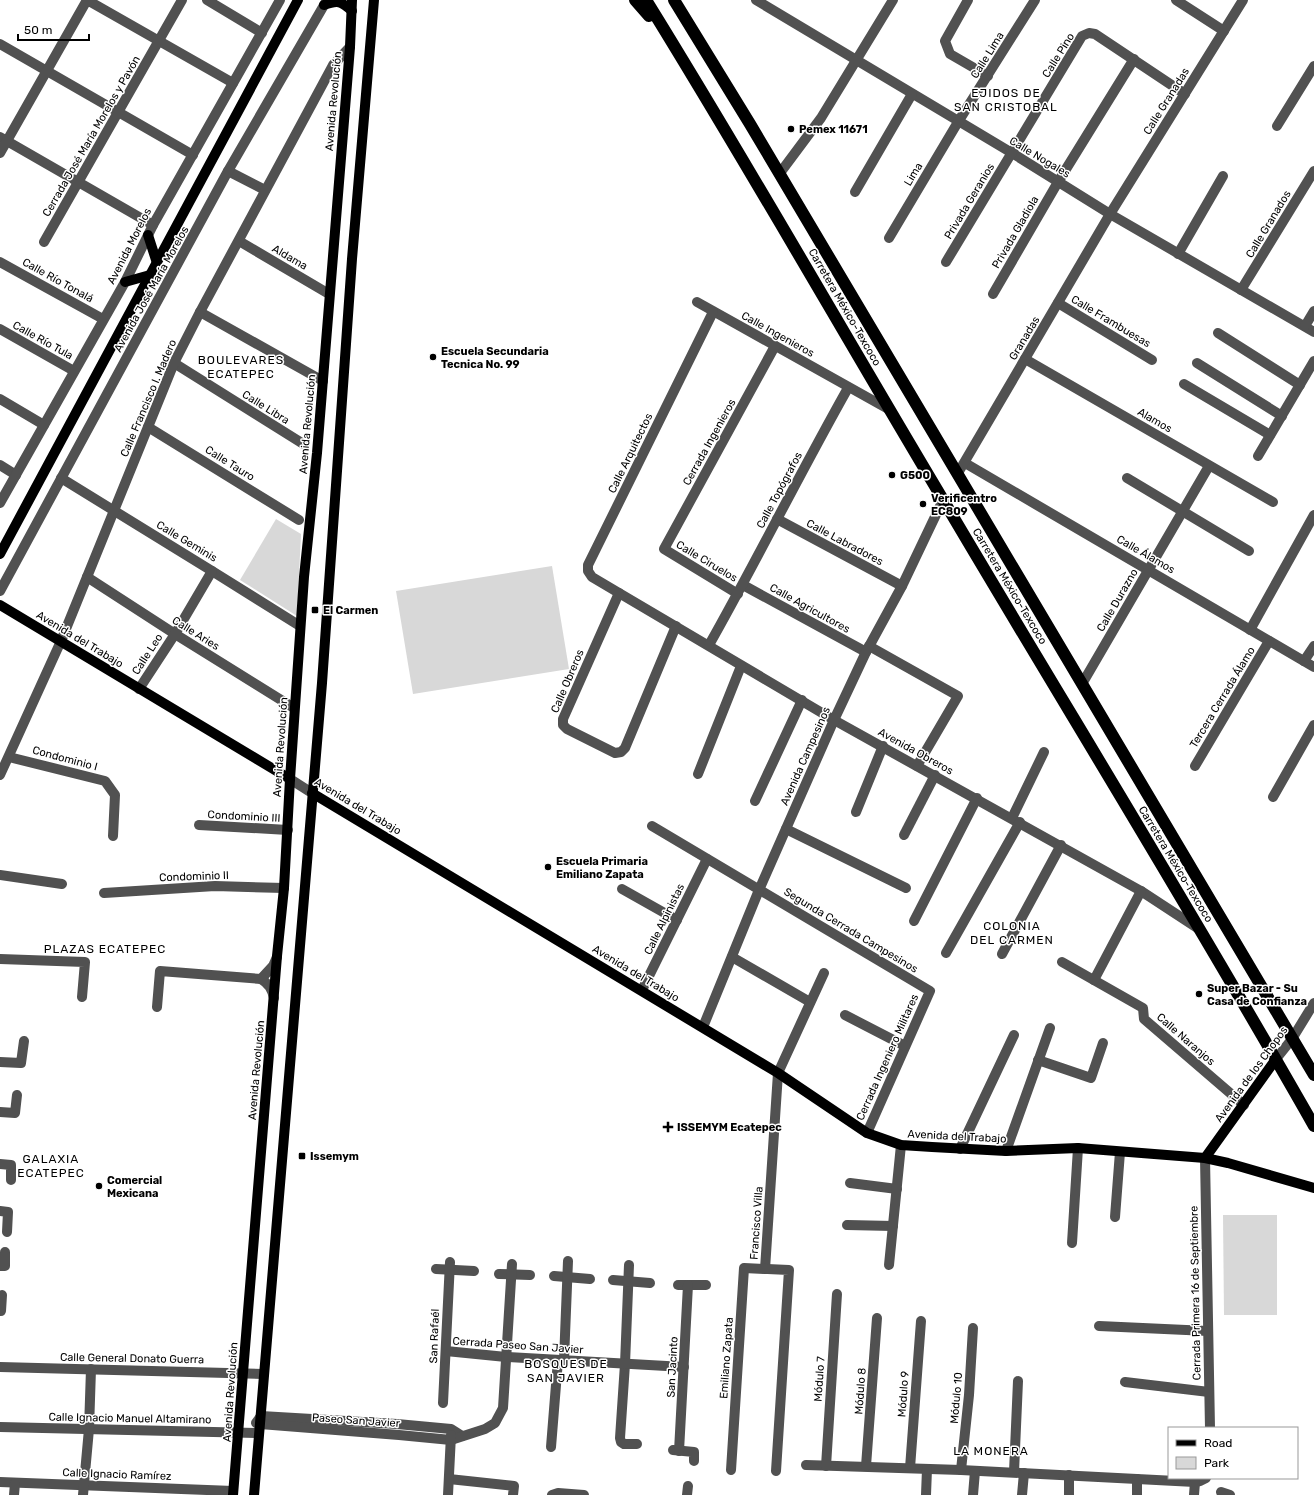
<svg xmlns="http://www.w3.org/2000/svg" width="1314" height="1495" viewBox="0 0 1314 1495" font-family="Rubik,sans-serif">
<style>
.green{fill:#d8d8d8}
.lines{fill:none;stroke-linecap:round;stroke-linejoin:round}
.minor{stroke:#515151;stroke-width:10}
.major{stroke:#000;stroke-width:10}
.highway{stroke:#000;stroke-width:12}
.poi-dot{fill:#000;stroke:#fff;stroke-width:1.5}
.labels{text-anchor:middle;stroke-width:3;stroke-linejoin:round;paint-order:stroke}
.street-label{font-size:11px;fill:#000;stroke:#fff}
.poi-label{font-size:11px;font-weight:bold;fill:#000;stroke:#fff;text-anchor:start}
.neighbourhood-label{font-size:12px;letter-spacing:1px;fill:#000;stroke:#fff}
</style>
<rect width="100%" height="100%" fill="#fff"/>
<g class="green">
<polygon points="276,519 301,534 297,616 240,580"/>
<polygon points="552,566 569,669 413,694 396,591"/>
<polygon points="1223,1215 1277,1215 1277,1315 1224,1315"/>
</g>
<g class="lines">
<g class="minor">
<polyline points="207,0 262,33"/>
<polyline points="756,0 1012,153 1110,214 1314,332"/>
<polyline points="968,0 945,41 950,54 988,76"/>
<polyline points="1176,0 1224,31"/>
<polyline points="0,44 193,155"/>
<polyline points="1277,126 1314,66"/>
<polyline points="0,137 153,225"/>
<polyline points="0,153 87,0 233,83"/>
<polyline points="228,171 265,190"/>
<polyline points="780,173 821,118 893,0"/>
<polyline points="855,192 912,94"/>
<polyline points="889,238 958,122 1035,0"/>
<polyline points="239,241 329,294"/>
<polyline points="44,242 182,0"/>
<polyline points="1178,254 1223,176"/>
<polyline points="0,262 103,319"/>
<polyline points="946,262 1082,36 1089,33 1095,34 1185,94"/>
<polyline points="1241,290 1314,171"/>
<polyline points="993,294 1058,182 1134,59"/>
<polyline points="697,302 890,410"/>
<polyline points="1058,303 1152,360"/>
<polyline points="200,312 323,381"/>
<polyline points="713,312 588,565 588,571 592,577 619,593 834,720 1141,891 1199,929"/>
<polyline points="1305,326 1314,311"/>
<polyline points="0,329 74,371"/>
<polyline points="1218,333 1300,385"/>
<polyline points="1025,359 1273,502"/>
<polyline points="174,363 305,445"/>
<polyline points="1197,363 1282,416"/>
<polyline points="1184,384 1270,435"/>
<polyline points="0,399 44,425"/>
<polyline points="148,427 299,520"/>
<polyline points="1258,456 1314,361"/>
<polyline points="965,463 1314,667"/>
<polyline points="0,465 16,475"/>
<polyline points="958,473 1110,214 1243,0"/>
<polyline points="61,478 212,571 300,626"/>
<polyline points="1127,478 1249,551"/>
<polyline points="0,503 125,282 153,225 280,0"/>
<polyline points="777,519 902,586"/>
<polyline points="87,577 175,634 294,708"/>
<polyline points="743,585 866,652"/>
<polyline points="0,591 228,171 327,0"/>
<polyline points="619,593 563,719 563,725 567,729 615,753 621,752 625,748 676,626"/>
<polyline points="738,594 664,549 775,346"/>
<polyline points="1250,630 1314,515"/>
<path d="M 709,645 C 757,560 800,473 848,388"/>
<polyline points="869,646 958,696 917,766"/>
<polyline points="1304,661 1314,646"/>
<polyline points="1082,684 1209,466"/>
<polyline points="139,689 175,634 212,571"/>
<polyline points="9,757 105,781 115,795 113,836"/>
<polyline points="1195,766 1269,641"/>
<polyline points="698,774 741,666"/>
<polyline points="0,775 61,641 174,363 200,312 333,65 350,47"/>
<polyline points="290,779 312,793"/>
<polyline points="1273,797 1314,725"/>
<polyline points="755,801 802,700"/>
<polyline points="856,812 883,746"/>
<polyline points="1012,818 1044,752"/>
<polyline points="199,825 288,830"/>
<polyline points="652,826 930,991 867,1133"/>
<polyline points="786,829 906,888"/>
<polyline points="904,835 935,775"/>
<polyline points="0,875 62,884"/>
<polyline points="622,889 677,920"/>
<polyline points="104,893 215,886 284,888"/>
<polyline points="914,921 977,798"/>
<polyline points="946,953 1020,822"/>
<polyline points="1002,954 1061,845"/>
<polyline points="732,957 810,1002"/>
<polyline points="0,959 85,962 82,997"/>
<polyline points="1062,962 1143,1008 1144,1019 1244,1105"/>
<polyline points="261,979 273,966 277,957"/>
<polyline points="1094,980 1141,891"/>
<polyline points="642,990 707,859"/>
<path d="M 157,1007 L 160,971 L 261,979 C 269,984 272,989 274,998"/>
<polyline points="845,1015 905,1046"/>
<polyline points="703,1027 759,890 834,720 866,652 902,586 943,500"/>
<polyline points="1276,1059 1292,1039 1314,1003"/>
<polyline points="1038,1060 1091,1078 1103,1043"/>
<polyline points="0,1062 21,1063 24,1041"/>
<polyline points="0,1112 15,1113 17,1095"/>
<polyline points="960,1149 1014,1035"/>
<polyline points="1006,1151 1050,1028"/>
<polyline points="1205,1158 1210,1428"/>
<polyline points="0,1164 11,1165 11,1180"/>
<polyline points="850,1183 897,1189"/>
<polyline points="0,1211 8,1212 7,1232"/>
<polyline points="1115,1217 1120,1152"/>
<polyline points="847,1225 893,1226"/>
<polyline points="1072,1243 1078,1148"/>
<polyline points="629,1265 625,1364 620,1438 621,1442 624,1444 637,1444"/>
<polyline points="889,1265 901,1145"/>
<polyline points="0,1266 5,1266 5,1252"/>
<polyline points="436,1269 474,1271"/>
<polyline points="765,1269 778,1073 824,973"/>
<polyline points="499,1274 530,1275"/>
<polyline points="554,1276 590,1279"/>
<polyline points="613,1280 650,1283"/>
<polyline points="678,1285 706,1285"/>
<polyline points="0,1311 1,1311 2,1295"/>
<polyline points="1099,1326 1208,1331"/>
<polyline points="446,1351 506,1357 684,1367"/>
<polyline points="564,1360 568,1261"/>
<polyline points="0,1367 264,1374"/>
<polyline points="1125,1382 1209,1392"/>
<polyline points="443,1403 450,1262"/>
<polyline points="256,1423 261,1416 397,1424 451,1429 462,1436"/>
<polyline points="260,1424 399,1435 451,1440 485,1429 495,1423 503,1408 512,1264"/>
<polyline points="0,1427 259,1433"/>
<polyline points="551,1447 558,1360"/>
<polyline points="673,1450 694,1452 694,1461"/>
<polyline points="679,1451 688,1285"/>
<polyline points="806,1465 961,1470 1195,1482 1200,1481 1206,1478"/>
<polyline points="826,1466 837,1294"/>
<polyline points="866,1466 877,1318"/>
<polyline points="910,1468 921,1321"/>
<polyline points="731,1470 744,1268 789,1270 776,1471"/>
<polyline points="961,1470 969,1395 973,1328"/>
<polyline points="1014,1472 1018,1381"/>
<polyline points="449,1479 514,1486 513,1495"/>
<polyline points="0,1482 233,1491"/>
<polyline points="1221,1492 1230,1495"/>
<polyline points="14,1495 15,1483"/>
<polyline points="83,1495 89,1429 91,1369"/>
<polyline points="448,1495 451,1435"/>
<polyline points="552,1495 558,1493 584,1495"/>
<polyline points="687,1495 688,1486"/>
<polyline points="926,1495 927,1469"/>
<polyline points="973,1495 975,1471"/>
<polyline points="1022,1495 1024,1473"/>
<polyline points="1069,1495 1069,1475"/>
<polyline points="1137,1495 1137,1479"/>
<polyline points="1194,1495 1195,1482"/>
</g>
<g class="major">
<path d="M 324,5 C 338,0 341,1 352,11"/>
<polyline points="148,235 157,263"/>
<polyline points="125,282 150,275"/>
<polyline points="0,554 298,0"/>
<polyline points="0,605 290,779"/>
<polyline points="312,793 778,1073 867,1133 901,1145 932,1147 1006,1151 1078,1148 1205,1158 1228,1163 1314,1188"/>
<polyline points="1205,1158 1276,1059"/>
<polyline points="233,1495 277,956 284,888 290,779 304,577 317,453 350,47 352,0"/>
<polyline points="254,1495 322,683 352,259 374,0"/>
</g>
<g class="highway">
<polyline points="635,0 649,16"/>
<path d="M 646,0 C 749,166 845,336 945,503 C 1068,711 1195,916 1314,1126"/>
<polyline points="674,0 750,124 1314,1075"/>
</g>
</g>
<g class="poi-dot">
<circle cx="791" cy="129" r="4"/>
<circle cx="433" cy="357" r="4"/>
<circle cx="892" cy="475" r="4"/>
<circle cx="923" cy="504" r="4"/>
<rect x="311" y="606" width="8" height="8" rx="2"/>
<circle cx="548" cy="867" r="4"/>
<circle cx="1199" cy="994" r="4"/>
<path d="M666 1121h4v4h4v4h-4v4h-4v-4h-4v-4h4z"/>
<rect x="298" y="1152" width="8" height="8" rx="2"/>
<circle cx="99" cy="1186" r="4"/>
</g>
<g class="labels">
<g class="street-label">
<text transform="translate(987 55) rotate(-58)" y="4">Calle Lima</text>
<text transform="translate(1058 55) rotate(-58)" y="4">Calle Pino</text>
<text transform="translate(333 101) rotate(-85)" y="4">Avenida Revolución</text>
<text transform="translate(1166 101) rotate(-58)" y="4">Calle Granadas</text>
<text transform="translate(91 136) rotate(-60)" y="4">Cerrada José María Morelos y Pavón</text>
<text transform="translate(1040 157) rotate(31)" y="4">Calle Nogales</text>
<text transform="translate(913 174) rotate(-59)" y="4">Lima</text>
<text transform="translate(969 201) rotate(-59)" y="4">Privada Geranios</text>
<text transform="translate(1268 224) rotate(-59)" y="4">Calle Granados</text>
<text transform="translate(1015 232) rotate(-60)" y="4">Privada Gladiola</text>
<text transform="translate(129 246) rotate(-63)" y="4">Avenida Morelos</text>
<text transform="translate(290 257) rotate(30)" y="4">Aldama</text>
<text transform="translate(58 280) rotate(29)" y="4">Calle Río Tonalá</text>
<text transform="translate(151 289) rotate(-61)" y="4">Avenida José María Morelos</text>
<text transform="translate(845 307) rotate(60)" y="4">Carretera México-Texcoco</text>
<text transform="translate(1111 321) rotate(31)" y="4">Calle Frambuesas</text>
<text transform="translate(778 334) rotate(29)" y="4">Calle Ingenieros</text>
<text transform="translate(1024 338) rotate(-59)" y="4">Granadas</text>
<text transform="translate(43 340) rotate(29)" y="4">Calle Río Tula</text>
<text transform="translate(148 398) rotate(-67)" y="4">Calle Francisco I. Madero</text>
<text transform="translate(266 407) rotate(32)" y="4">Calle Libra</text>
<text transform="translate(1155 420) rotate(30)" y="4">Alamos</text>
<text transform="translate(307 424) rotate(-85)" y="4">Avenida Revolución</text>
<text transform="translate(709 442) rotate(-61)" y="4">Cerrada Ingenieros</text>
<text transform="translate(630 453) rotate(-64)" y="4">Calle Arquitectos</text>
<text transform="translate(230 463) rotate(32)" y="4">Calle Tauro</text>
<text transform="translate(779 490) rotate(-62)" y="4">Calle Topógrafos</text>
<text transform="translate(187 541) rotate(31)" y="4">Calle Geminis</text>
<text transform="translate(845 542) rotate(28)" y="4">Calle Labradores</text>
<text transform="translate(1146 554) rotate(30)" y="4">Calle Álamos</text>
<text transform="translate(707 561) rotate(31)" y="4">Calle Ciruelos</text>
<text transform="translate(1010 586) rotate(59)" y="4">Carretera México-Texcoco</text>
<text transform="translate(1117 600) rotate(-60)" y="4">Calle Durazno</text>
<text transform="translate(810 608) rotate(29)" y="4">Calle Agricultores</text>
<text transform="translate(196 633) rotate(32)" y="4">Calle Aries</text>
<text transform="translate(80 639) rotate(31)" y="4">Avenida del Trabajo</text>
<text transform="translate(147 654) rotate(-57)" y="4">Calle Leo</text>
<text transform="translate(567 681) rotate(-67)" y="4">Calle Obreros</text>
<text transform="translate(1222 697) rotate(-59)" y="4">Tercera Cerrada Álamo</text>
<text transform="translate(280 747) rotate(-86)" y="4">Avenida Revolución</text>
<text transform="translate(916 751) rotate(29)" y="4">Avenida Obreros</text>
<text transform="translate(805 756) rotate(-66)" y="4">Avenida Campesinos</text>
<text transform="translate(65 758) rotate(15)" y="4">Condominio I</text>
<text transform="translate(358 806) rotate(31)" y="4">Avenida del Trabajo</text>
<text transform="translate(244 816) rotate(3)" y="4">Condominio III</text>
<text transform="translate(1176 864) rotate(59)" y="4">Carretera México-Texcoco</text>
<text transform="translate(194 876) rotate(-2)" y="4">Condominio II</text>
<text transform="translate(664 919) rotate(-64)" y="4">Calle Alpinistas</text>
<text transform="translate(851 930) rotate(31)" y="4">Segunda Cerrada Campesinos</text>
<text transform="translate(636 973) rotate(31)" y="4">Avenida del Trabajo</text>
<text transform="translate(1186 1039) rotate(41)" y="4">Calle Naranjos</text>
<text transform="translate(887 1057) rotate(-66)" y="4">Cerrada Ingeniero Militares</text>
<text transform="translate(256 1070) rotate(-85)" y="4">Avenida Revolución</text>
<text transform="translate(1251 1074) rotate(-54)" y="4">Avenida de los Chopos</text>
<text transform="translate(957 1136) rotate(3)" y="4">Avenida del Trabajo</text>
<text transform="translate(756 1223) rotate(-86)" y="4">Francisco Villa</text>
<text transform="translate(1195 1293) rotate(-91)" y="4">Cerrada Primera 16 de Septiembre</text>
<text transform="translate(434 1336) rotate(-88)" y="4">San Rafaél</text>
<text transform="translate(518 1345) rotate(4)" y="4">Cerrada Paseo San Javier</text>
<text transform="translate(132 1358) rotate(1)" y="4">Calle General Donato Guerra</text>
<text transform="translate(726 1358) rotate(-86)" y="4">Emiliano Zapata</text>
<text transform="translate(672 1367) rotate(-87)" y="4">San Jacinto</text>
<text transform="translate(819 1379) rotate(-86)" y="4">Módulo 7</text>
<text transform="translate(860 1391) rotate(-86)" y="4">Módulo 8</text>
<text transform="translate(230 1392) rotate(-86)" y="4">Avenida Revolución</text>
<text transform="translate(903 1394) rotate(-86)" y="4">Módulo 9</text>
<text transform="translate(956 1398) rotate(-85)" y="4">Módulo 10</text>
<text transform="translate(130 1418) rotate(1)" y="4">Calle Ignacio Manuel Altamirano</text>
<text transform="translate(356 1420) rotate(4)" y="4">Paseo San Javier</text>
<text transform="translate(117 1474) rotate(2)" y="4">Calle Ignacio Ramírez</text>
</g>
<g class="poi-label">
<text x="799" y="133">Pemex 11671</text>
<text x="441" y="355">Escuela Secundaria<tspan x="441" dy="13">Tecnica No. 99</tspan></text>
<text x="900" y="479">G500</text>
<text x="931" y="502">Verificentro<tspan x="931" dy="13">EC809</tspan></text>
<text x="323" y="614">El Carmen</text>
<text x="556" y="865">Escuela Primaria<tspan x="556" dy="13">Emiliano Zapata</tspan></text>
<text x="1207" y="992">Super Bazar - Su<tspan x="1207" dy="13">Casa de Confianza</tspan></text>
<text x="677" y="1131">ISSEMYM Ecatepec</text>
<text x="310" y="1160">Issemym</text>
<text x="107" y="1184">Comercial<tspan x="107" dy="13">Mexicana</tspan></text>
</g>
<g class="neighbourhood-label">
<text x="1006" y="97">EJIDOS DE<tspan x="1006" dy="14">SAN CRISTOBAL</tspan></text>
<text x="241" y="364">BOULEVARES<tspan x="241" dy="14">ECATEPEC</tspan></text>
<text x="1012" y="930">COLONIA<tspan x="1012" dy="14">DEL CARMEN</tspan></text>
<text x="105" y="953">PLAZAS ECATEPEC</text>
<text x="51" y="1163">GALAXIA<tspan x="51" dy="14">ECATEPEC</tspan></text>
<text x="566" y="1368">BOSQUES DE<tspan x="566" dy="14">SAN JAVIER</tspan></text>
<text x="991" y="1455">LA MONERA</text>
</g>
</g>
<rect x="1168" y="1427" width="130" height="52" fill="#ffffff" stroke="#999999"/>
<rect x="1176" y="1440" width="20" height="6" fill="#000000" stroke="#999999"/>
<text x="1204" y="1447" font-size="12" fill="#000000">Road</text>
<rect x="1176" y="1457" width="20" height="12" fill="#d8d8d8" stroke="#999999"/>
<text x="1204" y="1467" font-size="12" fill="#000000">Park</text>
<path d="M18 34v6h71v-6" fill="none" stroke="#000000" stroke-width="2"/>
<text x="24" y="34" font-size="12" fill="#000000" stroke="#ffffff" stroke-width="3" paint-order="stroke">50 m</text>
</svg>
